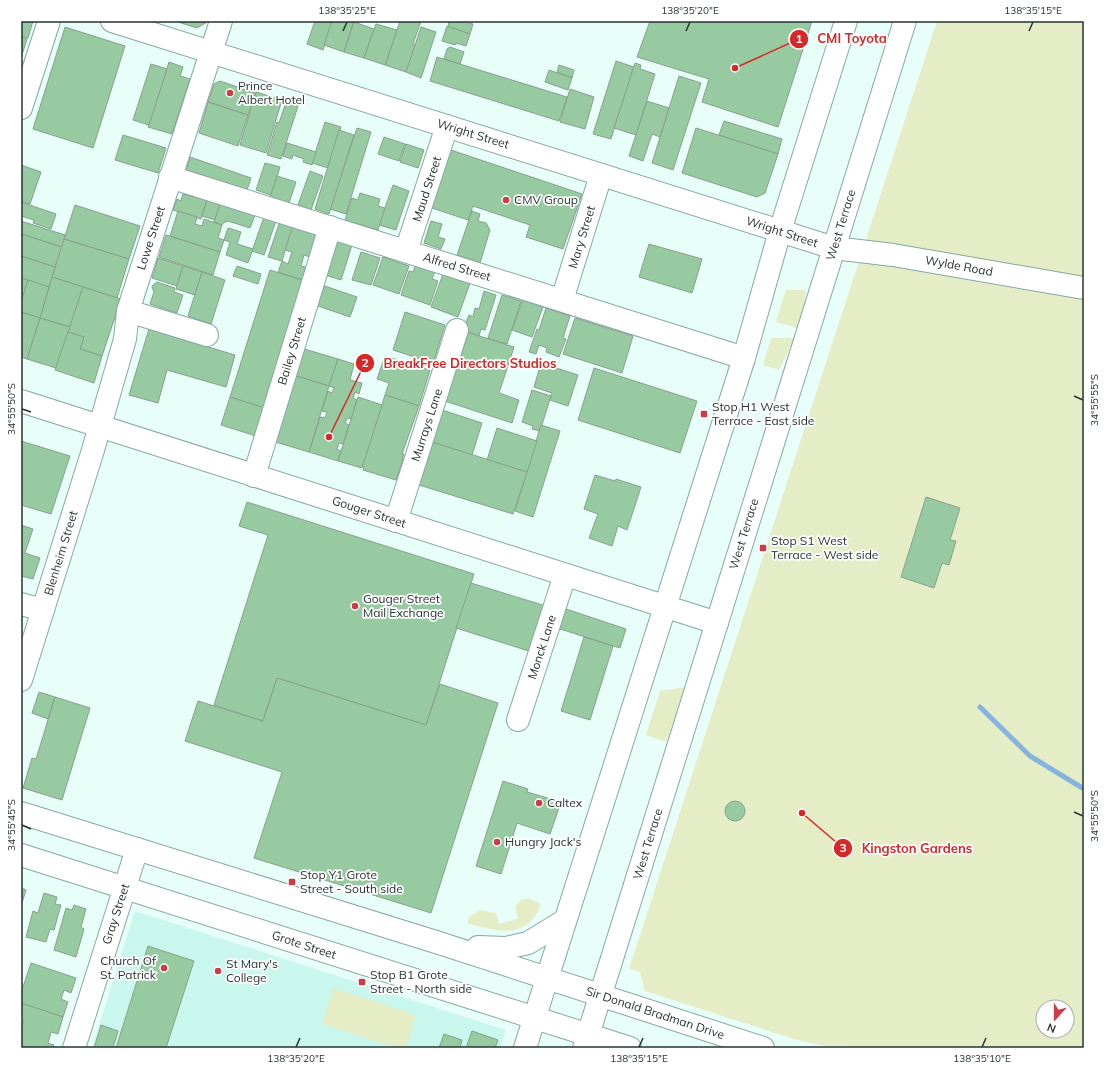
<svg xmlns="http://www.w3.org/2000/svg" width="1105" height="1069" viewBox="0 0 1105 1069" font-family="Mulish,sans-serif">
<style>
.built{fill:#c9f7ee}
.green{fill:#e4edc5;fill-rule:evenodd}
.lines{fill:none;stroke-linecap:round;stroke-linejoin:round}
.stream{stroke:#86b4de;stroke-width:5}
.building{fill:#97caa1;stroke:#88a08c}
.minor-casing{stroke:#86a8a2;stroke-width:24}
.major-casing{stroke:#86a8a2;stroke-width:24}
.minor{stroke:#fff;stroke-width:22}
.major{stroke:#fff;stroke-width:22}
.ticks{fill:none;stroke:#263431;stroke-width:1.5}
.poi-dot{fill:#cb3b48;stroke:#fff;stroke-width:1.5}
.labels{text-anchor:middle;stroke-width:3.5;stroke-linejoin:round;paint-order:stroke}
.poi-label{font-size:12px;fill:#263431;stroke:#fff;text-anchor:start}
.street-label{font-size:12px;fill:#263431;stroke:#fff}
.leader{fill:none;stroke:#d62828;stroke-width:1.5}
.callout-dot{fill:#d62828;stroke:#fff;stroke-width:1.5}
.mark-label{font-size:12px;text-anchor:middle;font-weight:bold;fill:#fff}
.callout-label{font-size:13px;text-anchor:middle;font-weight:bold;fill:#d62828;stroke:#fff;stroke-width:3.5;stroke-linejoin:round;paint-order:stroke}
.neatline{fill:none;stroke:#263431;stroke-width:1.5}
.ticks-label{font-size:10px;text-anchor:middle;fill:#263431}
</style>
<rect width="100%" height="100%" fill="#e8fef9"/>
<polygon class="built" points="135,911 506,1030 500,1048 92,1048"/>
<g class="green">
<path d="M 937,21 L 1084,21 L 1084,1048 L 851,1048 L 845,1046 L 825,1046 L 797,1040 L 645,991 L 640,972 L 629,969 ZM 1043,1007 L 1067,1007 L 1067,1031 L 1043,1031 Z"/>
<polygon points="786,290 806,290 805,301 797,328 776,322"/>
<polygon points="771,338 794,338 791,346 779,370 763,365"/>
<polygon points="685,687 669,737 667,742 646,735 660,691"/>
<path d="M 528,898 L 541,904 C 529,940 496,932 467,923 L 470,916 L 480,910 L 496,913 L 499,924 L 518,919 L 515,906 L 521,900 Z"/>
<polygon points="333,988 416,1015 406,1048 397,1048 322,1024"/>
</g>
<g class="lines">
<polyline class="stream" points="980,707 1030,756 1084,789"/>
</g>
<g class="building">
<polygon points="21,21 33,21 28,38 21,36"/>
<polygon points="175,21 209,21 197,28"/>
<polygon points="315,21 332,21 323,50 307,44"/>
<polygon points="332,21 354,21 344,52 324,45"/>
<polygon points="400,21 421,21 413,44 416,45 406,72 385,65"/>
<polygon points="449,21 463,21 473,24 470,34 448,27"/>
<polygon points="650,21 812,21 778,127 702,102 709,79 637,57"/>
<polygon points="354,22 374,29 364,58 344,52"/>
<polygon points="376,24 397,30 385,65 364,58"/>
<polygon points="447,26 470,34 466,46 456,43 455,45 442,41"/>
<polygon points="65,27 125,46 93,148 33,129"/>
<polygon points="421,27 436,32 421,78 406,72"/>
<polygon points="21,37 27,39 21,58"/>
<polygon points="450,47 464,52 460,64 444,59 447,49"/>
<polygon points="437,57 567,97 559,121 430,81"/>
<polygon points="616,61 634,67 611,139 593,134"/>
<polygon points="169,62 183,67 180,76 190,79 172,134 148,127"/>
<polygon points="635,63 641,65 640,69 655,74 636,135 614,128"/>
<polygon points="151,64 167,69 149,125 133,120"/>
<polygon points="559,65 574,70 572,78 557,72"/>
<polygon points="549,70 572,78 568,90 545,82"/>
<polygon points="679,76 701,83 673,170 652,163"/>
<polygon points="220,81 255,93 248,115 208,102 214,84"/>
<polygon points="570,89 594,97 585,129 560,122"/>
<polygon points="256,92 282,100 266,153 240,145"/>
<polygon points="647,101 669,108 660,137 652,134 643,161 629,156"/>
<polygon points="208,102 248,115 238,146 199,133"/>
<polygon points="286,102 298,106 281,159 267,155 277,122 279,123"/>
<polygon points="724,121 782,139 778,154 719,135"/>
<polygon points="325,122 341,127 328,168 312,163"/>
<polygon points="357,128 371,132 346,214 330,209"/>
<polygon points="696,128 778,154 765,193 757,197 682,173"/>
<polygon points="339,130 354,135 329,214 315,209"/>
<polygon points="123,135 166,148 158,173 115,160"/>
<polygon points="384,137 405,144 399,161 378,154"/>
<polygon points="287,143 316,152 312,165 303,162 304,159 293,155 292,159 283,156"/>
<polygon points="406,144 424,150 418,168 400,162"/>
<polygon points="448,149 582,194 563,249 526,237 530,225 473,206 468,220 429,207"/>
<polygon points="190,157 251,178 247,190 186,170"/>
<polygon points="265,163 280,167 271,195 256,190"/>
<polygon points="21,165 41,172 30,204 21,201"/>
<polygon points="310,171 323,176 311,210 298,205"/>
<polygon points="277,176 296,182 289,203 270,197"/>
<polygon points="393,185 409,191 396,230 379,225"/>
<polygon points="360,193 380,199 378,206 385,208 378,230 345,220 352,198 358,200"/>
<polygon points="183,194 194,197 195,195 207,200 201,219 173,210 177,199 181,201"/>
<polygon points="207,200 220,204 215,220 202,216"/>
<polygon points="21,202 56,214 51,229 33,223 34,220 21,216"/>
<polygon points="220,204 255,215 250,228 228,221 223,223 222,225 214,222"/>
<polygon points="75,205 140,226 129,259 64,239"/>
<polygon points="178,211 197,217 195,224 202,226 204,219 222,225 218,238 224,240 220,252 170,236"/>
<polygon points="472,211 480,214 478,221 486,223 490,230 480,263 457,255"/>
<polygon points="264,217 276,221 264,255 252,251"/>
<polygon points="21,221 65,235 62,247 21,234"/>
<polygon points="280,221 293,225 282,261 268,257"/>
<polygon points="431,221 442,224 438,237 445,239 441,249 424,243"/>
<polygon points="293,225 320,233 313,258 304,255 301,266 309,268 305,281 278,272 282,261 288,264 292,252 285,250"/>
<polygon points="228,228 241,232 237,244 253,249 248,263 226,255 230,242 224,240"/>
<polygon points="21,234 62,247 55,267 21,256"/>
<polygon points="166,235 220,252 213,275 159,257"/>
<polygon points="64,239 129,259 117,298 52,277"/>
<polygon points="334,239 352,245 341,280 322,274"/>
<polygon points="649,244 702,259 692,293 639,277"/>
<polygon points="361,252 380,258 371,285 352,280"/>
<polygon points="21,256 55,267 49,287 21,278"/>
<polygon points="383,257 409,266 399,294 373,285"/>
<polygon points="158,258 183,266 177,286 152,278"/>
<polygon points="418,259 437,266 432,279 438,281 430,305 401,295 409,271 413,272"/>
<polygon points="183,266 202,272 195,295 176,289"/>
<polygon points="237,266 261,274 258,284 233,276"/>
<polygon points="270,270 305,281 265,408 230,397"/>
<polygon points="202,272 225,280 211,324 188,316"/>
<polygon points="443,274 470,283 458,317 431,307"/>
<polygon points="52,277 83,287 70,327 40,318"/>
<polygon points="21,278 28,280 21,302"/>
<polygon points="28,280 49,287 40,318 21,312 21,302"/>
<polygon points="157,282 175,288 174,292 183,295 177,313 150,304 154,292 152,287 153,285"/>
<polygon points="319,284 357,297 350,317 312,304"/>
<polygon points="83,287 121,299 102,356 80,349 84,337 68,332"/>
<polygon points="484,291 496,295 485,330 481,329 479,336 463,330 469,315 473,317 475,308 479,309"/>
<polygon points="502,295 521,301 507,344 488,338"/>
<polygon points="523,299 543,307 532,337 512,330"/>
<polygon points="546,308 570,316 563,338 566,339 559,357 546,352 547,348 539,345 536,354 529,352 537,329 539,330"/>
<polygon points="21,312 40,318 27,359 21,357"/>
<polygon points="405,312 445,325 433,363 393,350"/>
<polygon points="40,318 70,327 56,368 27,359"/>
<polygon points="575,318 633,336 622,373 563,354"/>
<polygon points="149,329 235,355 226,387 167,370 158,403 129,395"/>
<polygon points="68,332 84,337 80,349 102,356 94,383 55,370"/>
<polygon points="467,332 514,347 499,393 519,400 512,423 445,401"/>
<polygon points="301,348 338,359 329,386 293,375"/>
<polygon points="385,356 430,370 419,406 385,395 389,383 377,379"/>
<polygon points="338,359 354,364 350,380 362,383 359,394 355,392 353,398 357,400 351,419 347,418 345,423 349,425 343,444 339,443 337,449 341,451 338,461 309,452 320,417 325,418 327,412 322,411 328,391 332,393 334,388 329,386"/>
<polygon points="541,363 578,375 568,406 550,400 552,393 534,387"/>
<polygon points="594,368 697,401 680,453 578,420"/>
<polygon points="293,375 329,386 309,452 272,441"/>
<polygon points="532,390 551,396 540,431 532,429 533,426 522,422"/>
<polygon points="385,395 419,406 402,454 404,454 402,460 403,460 396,480 363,470 364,467 362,466"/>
<polygon points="230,397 265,408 256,436 221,425"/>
<polygon points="358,397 382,405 362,468 338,461"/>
<polygon points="442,410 482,423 472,455 432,442"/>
<polygon points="541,425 560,431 533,517 515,511"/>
<polygon points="497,428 537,441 527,472 487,460"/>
<polygon points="21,441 70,456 51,514 21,505"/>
<polygon points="432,442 527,472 513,514 419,485"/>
<polygon points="595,475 615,481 616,479 641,487 627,530 618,526 612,546 589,538 598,514 584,509"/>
<polygon points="926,497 960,508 950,540 956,541 949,565 942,563 934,588 901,577"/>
<polygon points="247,502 474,574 426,725 277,678 263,721 214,705 268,535 239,526"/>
<polygon points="21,525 33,529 25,553 40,558 33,579 21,576"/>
<polygon points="471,583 549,607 535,653 456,628"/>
<polygon points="560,607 626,629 620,648 554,627"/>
<polygon points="584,637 613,646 590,720 561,711"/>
<polygon points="277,678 426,725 440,684 498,703 431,913 254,858 282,772 185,741 198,701 263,721"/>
<polygon points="39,692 55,697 48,719 32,713"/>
<polygon points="55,697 90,708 62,800 23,788 32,758 36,759"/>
<polygon points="503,781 528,789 527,792 561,802 550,834 517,823 501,874 476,866"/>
<circle cx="735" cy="811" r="10"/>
<polygon points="21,888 26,890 21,906"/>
<polygon points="44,893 57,897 55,904 61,905 54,930 50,929 46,942 26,937 33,911 38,913"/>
<polygon points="74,905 86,909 81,927 84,929 76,957 54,950 66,908 72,910"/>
<polygon points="148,946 194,961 166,1048 116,1048"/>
<polygon points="31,963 76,978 71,993 64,990 61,999 68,1002 63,1017 21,1003 21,993"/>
<polygon points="21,1003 63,1017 58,1034 51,1032 48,1043 54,1045 53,1048 21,1047 21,1029 24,1020 21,1019"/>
<polygon points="101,1025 118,1031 113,1048 94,1048"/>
<polygon points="472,1031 498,1040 495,1048 466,1048"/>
<polygon points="444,1034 462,1040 460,1048 439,1048"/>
</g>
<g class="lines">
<g class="minor-casing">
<g id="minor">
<polyline points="112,21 834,248 893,255 1084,288"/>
<polyline points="21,108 49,21"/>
<polyline points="170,177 744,358"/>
<polyline points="406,251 447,126"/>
<polyline points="562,300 601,175"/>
<polyline points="128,311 207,335"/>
<polyline points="21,401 717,623"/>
<polyline points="254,476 330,227"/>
<polyline points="396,521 457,330"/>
<polyline points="21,604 43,610"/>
<polyline points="21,680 93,450 125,339 128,311 221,21"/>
<polyline points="518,720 565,575"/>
<polyline points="74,1048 137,849"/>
</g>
</g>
<g class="major-casing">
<g id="major">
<polyline points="21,813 436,942 763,1048"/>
<polyline points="21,855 630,1048"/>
<polyline points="478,947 506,948 528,943 564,921"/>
<polyline points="525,1048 744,358 780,231 846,21"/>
<polyline points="584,1048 905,21"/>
</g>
</g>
<use href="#minor" class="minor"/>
<use href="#major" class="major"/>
</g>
<path class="ticks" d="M 343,31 L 347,22M 686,31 L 690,22M 1029,31 L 1033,22M 1074,396 L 1083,400M 22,409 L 31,412M 1074,812 L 1083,816M 22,825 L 31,829M 296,1047 L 300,1038M 639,1047 L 643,1038M 982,1047 L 986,1038"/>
<g class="poi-dot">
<circle cx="230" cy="93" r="4"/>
<circle cx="506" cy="200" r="4"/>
<rect x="700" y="410" width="8" height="8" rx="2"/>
<rect x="759" y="544" width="8" height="8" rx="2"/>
<circle cx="355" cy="606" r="4"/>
<circle cx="539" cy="803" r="4"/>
<circle cx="497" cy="842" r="4"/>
<rect x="288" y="878" width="8" height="8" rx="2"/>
<circle cx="164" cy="968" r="4"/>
<circle cx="218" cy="971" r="4"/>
<rect x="358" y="978" width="8" height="8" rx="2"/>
</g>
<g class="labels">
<g class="poi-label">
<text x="238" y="90">Prince<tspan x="238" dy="14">Albert Hotel</tspan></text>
<text x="514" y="204">CMV Group</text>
<text x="712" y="411">Stop H1 West<tspan x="712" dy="14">Terrace - East side</tspan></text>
<text x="771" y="545">Stop S1 West<tspan x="771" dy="14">Terrace - West side</tspan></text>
<text x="363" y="603">Gouger Street<tspan x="363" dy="14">Mail Exchange</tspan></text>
<text x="547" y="807">Caltex</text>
<text x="505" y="846">Hungry Jack's</text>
<text x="300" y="879">Stop Y1 Grote<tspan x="300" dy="14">Street - South side</tspan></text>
<text x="156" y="965" text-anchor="end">Church Of<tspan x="156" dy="14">St. Patrick</tspan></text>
<text x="226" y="968">St Mary's<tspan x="226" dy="14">College</tspan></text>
<text x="370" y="979">Stop B1 Grote<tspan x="370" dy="14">Street - North side</tspan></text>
</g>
<g class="street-label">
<text transform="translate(473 134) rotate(17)" y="4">Wright Street</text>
<text transform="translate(427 189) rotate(-72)" y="4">Maud Street</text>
<text transform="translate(841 225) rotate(-73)" y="4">West Terrace</text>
<text transform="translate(782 232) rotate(18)" y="4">Wright Street</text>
<text transform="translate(582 237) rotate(-73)" y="4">Mary Street</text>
<text transform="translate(151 238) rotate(-72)" y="4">Lowe Street</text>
<text transform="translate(959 266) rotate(10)" y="4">Wylde Road</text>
<text transform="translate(457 267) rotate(17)" y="4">Alfred Street</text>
<text transform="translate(292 351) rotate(-73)" y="4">Bailey Street</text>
<text transform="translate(427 425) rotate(-72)" y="4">Murrays Lane</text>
<text transform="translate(369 512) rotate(18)" y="4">Gouger Street</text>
<text transform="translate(744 534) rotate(-73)" y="4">West Terrace</text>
<text transform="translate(61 553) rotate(-73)" y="4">Blenheim Street</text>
<text transform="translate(542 647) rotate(-72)" y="4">Monck Lane</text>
<text transform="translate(648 844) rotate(-73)" y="4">West Terrace</text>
<text transform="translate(116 914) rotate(-72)" y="4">Gray Street</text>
<text transform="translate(304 945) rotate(18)" y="4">Grote Street</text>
<text transform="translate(655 1013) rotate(18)" y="4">Sir Donald Bradman Drive</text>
</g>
</g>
<path class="leader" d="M735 68L799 39M329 437L365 363M802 813L843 848"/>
<g class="callout-dot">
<circle cx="735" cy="68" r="4"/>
<circle cx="329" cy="437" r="4"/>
<circle cx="802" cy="813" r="4"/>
<circle cx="799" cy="39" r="10"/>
<circle cx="365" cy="363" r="10"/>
<circle cx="843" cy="848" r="10"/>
</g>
<g class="mark-label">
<text x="799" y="43">1</text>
<text x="365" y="367">2</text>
<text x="843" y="852">3</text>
</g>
<g class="callout-label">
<text x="852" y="43">CMI Toyota</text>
<text x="470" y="368">BreakFree Directors Studios</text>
<text x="917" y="853">Kingston Gardens</text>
</g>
<rect width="1105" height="1069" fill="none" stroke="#ffffff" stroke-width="44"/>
<g transform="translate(1055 1019) rotate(201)"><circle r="19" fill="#ffffff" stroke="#a8aead"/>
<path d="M0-3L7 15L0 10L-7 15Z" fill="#cb3b48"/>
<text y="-6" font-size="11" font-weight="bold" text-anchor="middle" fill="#263431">N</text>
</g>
<rect x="22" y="22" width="1061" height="1025" class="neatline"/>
<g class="ticks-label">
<text x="347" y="14">138°35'25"E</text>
<text x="690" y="14">138°35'20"E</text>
<text x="1033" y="14">138°35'15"E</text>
<text transform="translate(1094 400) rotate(-90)" y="4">34°55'55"S</text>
<text transform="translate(11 409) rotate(-90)" y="4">34°55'50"S</text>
<text transform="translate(1094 816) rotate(-90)" y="4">34°55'50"S</text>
<text transform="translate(11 825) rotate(-90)" y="4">34°55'45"S</text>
<text x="296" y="1062">138°35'20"E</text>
<text x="639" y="1062">138°35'15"E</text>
<text x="982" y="1062">138°35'10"E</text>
</g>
</svg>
